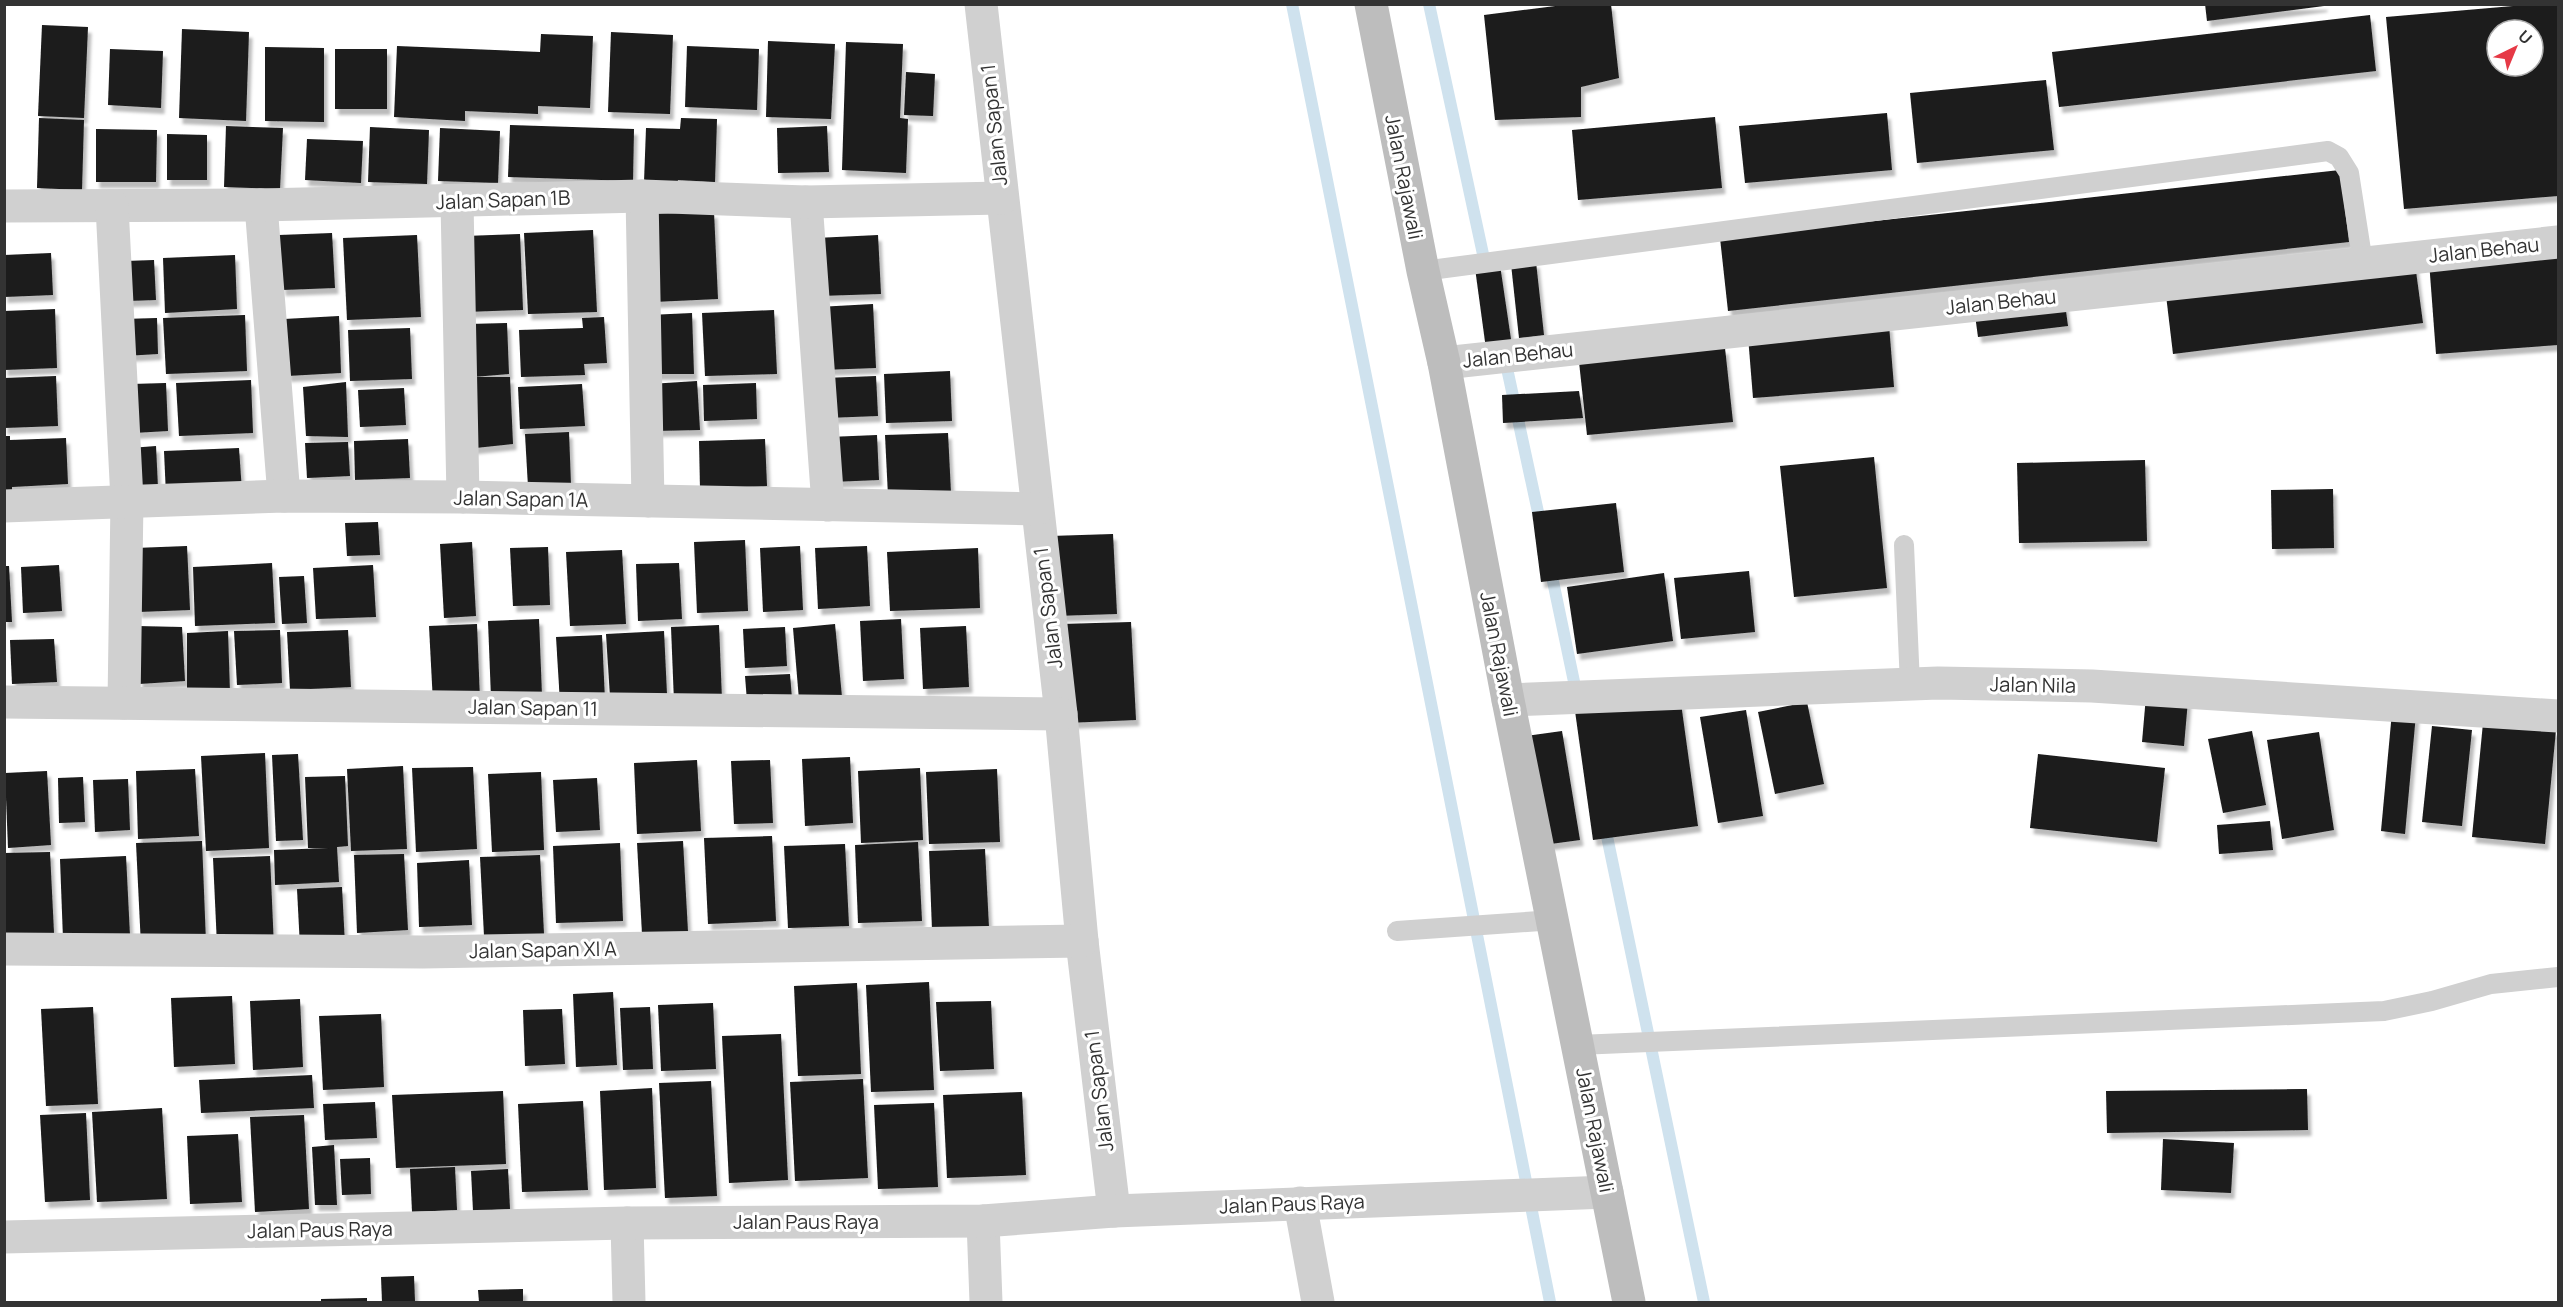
<svg xmlns="http://www.w3.org/2000/svg" width="2563" height="1307" viewBox="0 0 2563 1307" font-family="Manrope,sans-serif">
<style>
.lines{fill:none;stroke-linecap:round;stroke-linejoin:round}
.stream{stroke:#cfe2ee;stroke-width:12}
.building{fill:#1a1a1a;fill-rule:evenodd;filter:url(#shadow)}
.service{stroke:#d0d0d0;stroke-width:20}
.minor{stroke:#d0d0d0;stroke-width:33}
.secondary{stroke:#bdbdbd;stroke-width:33}
.labels{text-anchor:middle;stroke-width:6;stroke-linejoin:round;paint-order:stroke}
.street-label{font-size:20px;fill:#333;stroke:#fff}
</style>
<defs>
<filter id="shadow"><feDropShadow dx="3.5" dy="6" stdDeviation="1.5" flood-color="#0004"/></filter>
</defs>
<rect width="100%" height="100%" fill="#fff"/>
<g class="lines">
<g class="stream">
<polyline points="1292,4 1550,1302"/>
<polyline points="1429,4 1486,268"/>
<polyline points="1505,359 1541,526"/>
<polyline points="1550,567 1577,696"/>
<polyline points="1604,822 1704,1302"/>
</g>
</g>
<g class="building">
<polygon points="1571,4 1611,4 1619,78 1581,87 1581,117 1495,120 1484,15"/>
<polygon points="2205,4 2324,4 2324,6 2207,21"/>
<path d="M 2536,4 L 2558,4 L 2558,196 L 2404,209 L 2386,17 ZM 2497,30 L 2533,30 L 2533,66 L 2497,66 Z"/>
<polygon points="2370,15 2376,71 2059,107 2052,52"/>
<polygon points="42,25 88,27 84,118 38,116"/>
<polygon points="182,29 249,32 246,121 179,118"/>
<polygon points="611,32 673,35 670,114 608,112"/>
<polygon points="541,34 593,36 590,108 538,106 538,114 465,111 465,121 394,117 397,46 540,52"/>
<polygon points="768,41 835,44 831,119 766,117"/>
<polygon points="846,42 903,44 900,118 908,119 906,173 842,170"/>
<polygon points="687,46 759,49 757,110 685,107"/>
<polygon points="265,47 324,48 324,122 265,121"/>
<polygon points="110,49 163,51 161,108 108,105"/>
<rect x="335" y="49" width="52" height="60"/>
<polygon points="906,72 935,74 933,116 904,115"/>
<polygon points="2046,80 2054,150 1917,163 1910,93"/>
<polygon points="1887,113 1892,170 1745,183 1739,126"/>
<polygon points="1715,117 1722,188 1578,200 1572,130"/>
<polygon points="39,118 84,120 82,190 37,188"/>
<polygon points="681,118 717,119 715,182 678,180 677,184 644,182 646,128 680,129"/>
<polygon points="510,125 634,129 633,181 508,177"/>
<polygon points="226,126 283,128 280,189 224,187"/>
<polygon points="827,126 829,172 778,173 777,128"/>
<polygon points="370,127 429,130 427,184 368,182"/>
<polygon points="440,128 500,131 498,183 438,181"/>
<polygon points="96,129 157,130 156,182 96,182"/>
<polygon points="167,134 207,135 207,180 167,180"/>
<polygon points="307,139 363,141 361,183 305,180"/>
<polygon points="2340,170 2349,242 1728,311 1720,238"/>
<polygon points="714,212 718,299 653,302 649,214"/>
<polygon points="593,230 597,312 528,314 524,233"/>
<polygon points="332,233 335,288 282,290 279,235"/>
<polygon points="520,234 523,310 465,312 465,236"/>
<polygon points="417,235 421,317 347,320 343,238"/>
<polygon points="878,235 881,294 818,296 816,238"/>
<polygon points="2558,251 2558,345 2436,354 2429,261"/>
<polygon points="51,253 53,295 4,297 4,255"/>
<polygon points="235,255 237,309 165,313 163,258"/>
<polygon points="154,260 156,300 127,301 125,261"/>
<polygon points="1536,262 1544,335 1519,338 1511,264"/>
<polygon points="2415,264 2423,323 2173,354 2166,295"/>
<polygon points="1500,265 1512,346 1486,349 1475,268"/>
<polygon points="873,304 876,368 821,370 818,307"/>
<polygon points="2065,304 2068,326 1978,337 1975,315"/>
<polygon points="55,309 57,368 4,370 4,311"/>
<polygon points="774,310 777,374 705,376 702,313"/>
<polygon points="692,313 694,374 649,374 649,315"/>
<polygon points="245,315 247,371 166,374 163,318"/>
<polygon points="339,316 341,373 287,376 284,319"/>
<polygon points="604,317 607,363 584,364 585,375 521,377 519,330 583,328 582,318"/>
<polygon points="157,318 158,354 124,356 123,319"/>
<polygon points="507,323 509,374 473,377 510,377 513,444 466,449 468,324"/>
<polygon points="1889,325 1894,387 1753,398 1748,336"/>
<polygon points="410,328 412,379 350,381 348,330"/>
<polygon points="1725,348 1733,422 1587,435 1579,362"/>
<polygon points="950,371 952,421 886,423 884,374"/>
<polygon points="56,376 58,426 4,428 4,378"/>
<polygon points="876,376 878,416 826,418 824,378"/>
<polygon points="251,380 253,433 179,436 176,383"/>
<polygon points="697,381 700,430 653,431 650,384"/>
<polygon points="346,382 348,437 306,436 303,387"/>
<polygon points="166,383 168,431 133,433 131,384"/>
<polygon points="756,383 757,419 704,421 703,385"/>
<polygon points="582,384 585,426 520,429 518,387"/>
<polygon points="404,388 406,425 360,427 358,390"/>
<polygon points="1579,391 1583,418 1503,423 1502,395"/>
<polygon points="569,432 571,485 528,487 525,434"/>
<polygon points="948,433 951,493 888,496 885,435"/>
<polygon points="877,435 879,480 831,482 829,437"/>
<polygon points="4,436 10,436 10,440 66,438 68,484 12,487 12,494 4,494"/>
<polygon points="408,439 410,478 355,480 354,441"/>
<polygon points="765,439 767,486 700,489 699,441"/>
<polygon points="348,442 350,476 307,478 305,443"/>
<polygon points="156,446 158,488 131,488 130,448"/>
<polygon points="239,448 242,492 166,495 164,451"/>
<polygon points="1874,457 1887,588 1794,597 1780,466"/>
<polygon points="2145,460 2147,541 2019,543 2017,463"/>
<polygon points="2333,489 2334,548 2272,549 2271,490"/>
<polygon points="1616,503 1624,572 1541,582 1532,512"/>
<polygon points="378,522 380,555 347,556 345,523"/>
<polygon points="1113,534 1117,614 1054,616 1050,536"/>
<polygon points="745,540 748,611 697,613 694,542"/>
<polygon points="472,542 476,616 444,618 440,544"/>
<polygon points="187,546 190,610 138,612 135,548"/>
<polygon points="800,546 803,610 763,612 760,548"/>
<polygon points="867,546 870,606 818,609 815,548"/>
<polygon points="548,547 550,605 513,606 510,548"/>
<polygon points="978,548 980,608 890,611 887,552"/>
<polygon points="622,550 626,624 570,626 566,552"/>
<polygon points="272,563 275,623 195,626 193,567"/>
<polygon points="679,563 682,619 638,621 636,564"/>
<polygon points="59,565 62,611 23,613 21,567"/>
<polygon points="373,565 376,617 316,619 313,568"/>
<polygon points="4,566 9,566 12,622 4,622"/>
<polygon points="1749,571 1755,632 1681,639 1674,578"/>
<polygon points="1664,573 1673,641 1577,654 1567,587"/>
<polygon points="304,576 307,623 282,624 279,577"/>
<polygon points="539,619 542,696 491,698 488,621"/>
<polygon points="901,619 904,679 863,681 860,621"/>
<polygon points="1131,622 1136,720 1066,723 1061,624"/>
<polygon points="477,624 480,701 433,703 429,626"/>
<polygon points="835,624 842,697 799,700 793,628"/>
<polygon points="719,625 722,700 674,702 671,627"/>
<polygon points="137,626 182,627 185,681 139,684"/>
<polygon points="966,626 969,687 923,689 920,628"/>
<polygon points="785,627 787,666 745,668 743,629"/>
<polygon points="280,630 282,683 237,685 234,631"/>
<polygon points="348,630 351,687 290,690 287,632"/>
<polygon points="228,631 230,693 187,695 187,633"/>
<polygon points="664,631 667,695 610,697 606,634"/>
<polygon points="602,635 605,701 560,703 556,637"/>
<polygon points="54,639 57,682 12,684 10,640"/>
<polygon points="790,674 792,699 747,701 745,676"/>
<polygon points="1680,696 1698,826 1593,840 1575,711"/>
<polygon points="2146,696 2188,700 2184,746 2142,742"/>
<polygon points="1807,702 1824,784 1775,794 1758,712"/>
<polygon points="1746,710 1763,816 1718,823 1700,717"/>
<polygon points="2392,712 2416,714 2405,834 2381,831"/>
<polygon points="2483,723 2556,730 2545,844 2472,837"/>
<polygon points="2432,726 2472,730 2462,826 2422,822"/>
<polygon points="1562,731 1580,840 1543,845 1526,736"/>
<polygon points="2252,731 2266,805 2223,813 2208,739"/>
<polygon points="2319,732 2334,830 2282,839 2267,740"/>
<polygon points="265,753 269,848 206,851 201,756"/>
<polygon points="298,754 303,840 276,841 272,755"/>
<polygon points="2038,754 2165,768 2157,842 2030,828"/>
<polygon points="850,757 853,823 805,826 802,759"/>
<polygon points="697,760 701,831 637,834 634,763"/>
<polygon points="770,760 773,823 734,824 731,761"/>
<polygon points="403,766 407,849 351,851 347,769"/>
<polygon points="473,767 477,849 416,852 412,768"/>
<polygon points="920,768 923,840 861,843 858,771"/>
<polygon points="195,769 199,836 138,839 136,771"/>
<polygon points="997,769 1000,842 929,844 926,772"/>
<polygon points="47,771 51,845 8,848 5,773"/>
<polygon points="541,772 544,850 492,852 488,774"/>
<polygon points="345,776 348,846 337,847 339,882 275,885 274,850 329,848 308,848 305,777"/>
<polygon points="83,777 85,822 59,823 58,778"/>
<polygon points="597,778 600,830 556,832 553,780"/>
<polygon points="128,779 130,830 95,832 93,780"/>
<polygon points="2270,821 2273,850 2219,854 2217,825"/>
<polygon points="772,836 776,921 708,924 704,838"/>
<polygon points="202,841 206,943 141,946 136,843"/>
<polygon points="683,841 688,932 642,934 637,843"/>
<polygon points="918,842 922,921 858,923 855,845"/>
<polygon points="620,843 623,921 556,923 553,846"/>
<polygon points="845,844 849,926 788,928 784,846"/>
<polygon points="985,849 989,928 932,930 929,851"/>
<polygon points="50,852 54,933 4,935 4,853"/>
<polygon points="404,854 408,930 357,933 354,855"/>
<polygon points="540,855 544,934 484,936 480,857"/>
<polygon points="126,856 130,936 63,939 60,859"/>
<polygon points="270,856 274,948 217,945 213,858"/>
<polygon points="469,860 472,925 419,927 417,863"/>
<polygon points="342,887 345,945 300,947 297,889"/>
<polygon points="929,982 934,1090 871,1092 866,985"/>
<polygon points="857,983 861,1074 798,1076 794,986"/>
<polygon points="613,992 617,1065 576,1067 573,994"/>
<polygon points="232,996 235,1064 174,1067 171,998"/>
<polygon points="300,999 303,1067 253,1070 250,1001"/>
<polygon points="991,1001 994,1069 940,1071 936,1002"/>
<polygon points="713,1003 716,1069 661,1071 658,1005"/>
<polygon points="93,1007 98,1104 46,1106 41,1009"/>
<polygon points="650,1007 653,1069 623,1070 620,1008"/>
<polygon points="562,1009 565,1064 525,1066 523,1010"/>
<polygon points="381,1014 384,1087 323,1090 319,1016"/>
<polygon points="781,1034 788,1180 729,1183 722,1036"/>
<polygon points="312,1075 314,1108 201,1113 199,1080"/>
<polygon points="863,1079 868,1178 795,1181 790,1082"/>
<polygon points="711,1081 717,1196 665,1198 659,1083"/>
<polygon points="652,1088 656,1188 604,1190 600,1091"/>
<polygon points="2307,1089 2308,1130 2107,1133 2106,1091"/>
<polygon points="503,1091 506,1164 396,1168 392,1095"/>
<polygon points="1022,1092 1026,1175 947,1178 943,1095"/>
<polygon points="583,1101 588,1190 522,1192 518,1104"/>
<polygon points="375,1102 377,1138 325,1140 323,1104"/>
<polygon points="934,1103 938,1187 878,1189 874,1105"/>
<polygon points="162,1108 167,1199 97,1202 92,1112"/>
<polygon points="86,1113 90,1200 45,1202 40,1115"/>
<polygon points="304,1115 309,1209 255,1212 250,1117"/>
<polygon points="238,1134 242,1202 190,1204 187,1136"/>
<polygon points="2163,1139 2234,1143 2231,1193 2161,1190"/>
<polygon points="334,1145 337,1205 315,1205 312,1147"/>
<polygon points="370,1158 371,1194 342,1195 340,1159"/>
<polygon points="455,1167 457,1210 412,1212 410,1169"/>
<polygon points="508,1169 510,1209 473,1211 471,1171"/>
<polygon points="414,1276 415,1302 382,1302 381,1277"/>
<polygon points="523,1289 523,1302 479,1302 478,1290"/>
<polygon points="367,1298 367,1302 321,1302 321,1299"/>
</g>
<g class="lines">
<g class="service">
<polyline points="1423,271 2328,151 2339,157 2349,173 2363,263"/>
<polyline points="1904,545 1910,685"/>
<polyline points="1397,931 1554,920"/>
<polyline points="1578,1045 2384,1011 2432,1001 2491,984 2558,977"/>
</g>
<g class="minor">
<polyline points="981,4 1061,714 1082,941 1114,1211"/>
<polyline points="642,196 648,501"/>
<polyline points="457,202 463,497"/>
<polyline points="806,202 828,505"/>
<polyline points="261,205 284,496"/>
<polyline points="4,206 261,205 642,196 806,202 1002,198"/>
<polyline points="112,206 127,500 124,703"/>
<polyline points="1444,363 2558,242"/>
<polyline points="4,506 284,496 463,497 1037,509"/>
<polyline points="1508,700 1938,683 2092,686 2558,716"/>
<polyline points="4,702 1061,714"/>
<polyline points="4,949 423,952 1082,941"/>
<polyline points="1300,1203 1318,1302"/>
<polyline points="983,1221 986,1302"/>
<polyline points="627,1223 629,1302"/>
<polyline points="4,1237 627,1223 983,1221 1114,1211 1607,1192"/>
</g>
<polyline class="secondary" points="1371,4 1423,271 1444,363 1508,700 1629,1302"/>
</g>
<g class="labels">
<g class="street-label">
<text transform="translate(994 125) rotate(-96)" y="7">Jalan Sapan 1</text>
<text transform="translate(1404 177) rotate(79)" y="7">Jalan Rajawali</text>
<text transform="translate(503 200) rotate(-2)" y="7">Jalan Sapan 1B</text>
<text transform="translate(2484 250) rotate(-6)" y="7">Jalan Behau</text>
<text transform="translate(2001 302) rotate(-6)" y="7">Jalan Behau</text>
<text transform="translate(1518 355) rotate(-6)" y="7">Jalan Behau</text>
<text transform="translate(521 499) rotate(1)" y="7">Jalan Sapan 1A</text>
<text transform="translate(1048 608) rotate(-97)" y="7">Jalan Sapan 1</text>
<text transform="translate(1499 654) rotate(79)" y="7">Jalan Rajawali</text>
<text transform="translate(2033 685) rotate(1)" y="7">Jalan Nila</text>
<text transform="translate(533 708) rotate(1)" y="7">Jalan Sapan 11</text>
<text transform="translate(543 950) rotate(-1)" y="7">Jalan Sapan XI A</text>
<text transform="translate(1099 1091) rotate(-97)" y="7">Jalan Sapan 1</text>
<text transform="translate(1595 1130) rotate(79)" y="7">Jalan Rajawali</text>
<text transform="translate(1292 1204) rotate(-2)" y="7">Jalan Paus Raya</text>
<text x="806" y="1229">Jalan Paus Raya</text>
<text transform="translate(320 1230) rotate(-1)" y="7">Jalan Paus Raya</text>
</g>
</g>
<rect width="2563" height="1307" fill="none" stroke="#333333" stroke-width="12"/>
<g transform="translate(2515 48) rotate(43)"><circle r="28" fill="#ffffff" stroke="#adadad" stroke-width="1.5"/>
<path d="M0-4.5L10 22L0 15L-10 22Z" fill="#e63946"/>
<text y="-9" font-size="16" font-weight="bold" text-anchor="middle" fill="#333333">U</text>
</g>
</svg>
